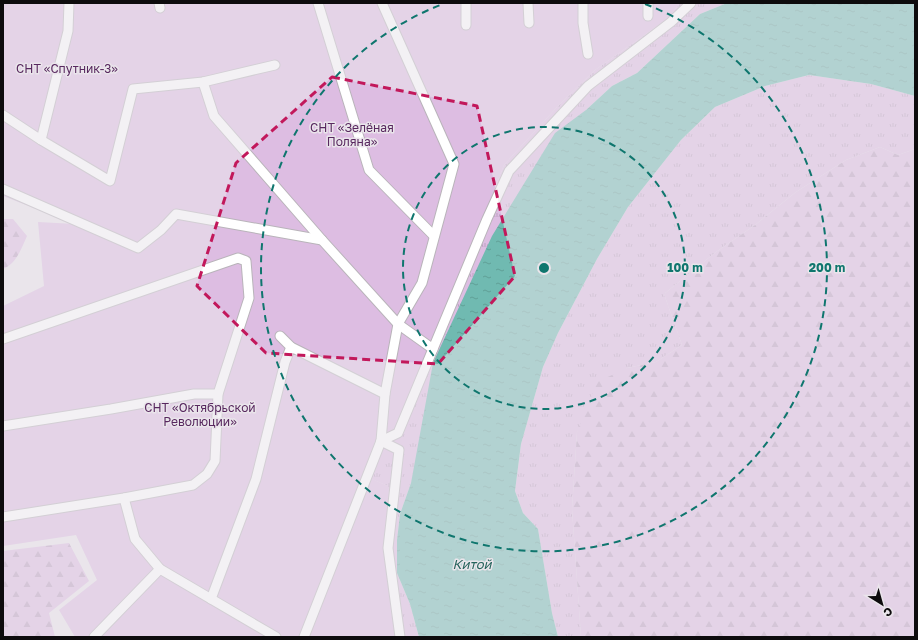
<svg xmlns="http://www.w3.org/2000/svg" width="918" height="640" viewBox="0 0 918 640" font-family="'Golos Text',sans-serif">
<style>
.grass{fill:url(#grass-tufts)}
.forest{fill:url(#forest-firs)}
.garden{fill:#ddbde2}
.water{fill:url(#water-ripples)}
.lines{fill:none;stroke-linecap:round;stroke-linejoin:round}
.minor-casing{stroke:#b9b4ba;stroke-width:11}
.minor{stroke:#fff;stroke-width:9}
.marked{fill:none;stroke:#c2185b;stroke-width:3;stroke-dasharray:8 5;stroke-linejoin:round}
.ring{fill:none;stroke:#0f766e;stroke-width:2;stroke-dasharray:7 5}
.labels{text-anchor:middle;stroke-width:3;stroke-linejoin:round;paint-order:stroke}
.park-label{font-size:12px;fill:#58285f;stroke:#eae5eb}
.water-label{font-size:13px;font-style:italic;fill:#26635c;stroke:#eae5eb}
.centre{fill:#0f766e;stroke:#eae5eb;stroke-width:2}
.ring-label{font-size:12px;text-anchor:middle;font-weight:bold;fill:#0f766e;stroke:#eae5eb;stroke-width:3;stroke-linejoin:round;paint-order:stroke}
</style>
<defs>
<pattern id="grass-tufts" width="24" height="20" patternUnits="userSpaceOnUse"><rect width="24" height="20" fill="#ddbde2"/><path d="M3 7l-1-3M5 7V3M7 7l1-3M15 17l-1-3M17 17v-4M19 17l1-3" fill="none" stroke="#bca1c1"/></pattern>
<pattern id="forest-firs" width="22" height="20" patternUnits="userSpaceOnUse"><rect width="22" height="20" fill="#ddbde2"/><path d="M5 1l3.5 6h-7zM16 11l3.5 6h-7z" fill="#bca1c1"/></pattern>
<pattern id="water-ripples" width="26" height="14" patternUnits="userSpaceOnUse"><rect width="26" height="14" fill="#70bab1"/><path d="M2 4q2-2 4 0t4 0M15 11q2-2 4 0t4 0" fill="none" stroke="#609f97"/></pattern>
</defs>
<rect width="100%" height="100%" fill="#eae5eb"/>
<g class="grass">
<polygon points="680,3 727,3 700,14 637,73 612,86 586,110 411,483 400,514 397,540 397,573 410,604 419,637 402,637 391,614 388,486 362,475 375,442 394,426 432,349 504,165 557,107 595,70 667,19"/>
<polygon points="809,75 871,84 915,96 915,149 898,155 880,147 846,160 796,192 755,225 716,252 664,294 682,345 656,362 627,368 577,432 572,509 581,637 558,637 552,613 538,529 523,513 515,491 521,444 543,367 558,333 597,259 628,207 681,140 715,107 765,86"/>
</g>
<g class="forest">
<polygon points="880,147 898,155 915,149 915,637 581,637 572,509 577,432 597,382 627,368 656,362 682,345 664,294 716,252 755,225 796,192 846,160"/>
<path d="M 3,219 L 13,219 L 27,236 C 21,249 17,263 3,269 Z"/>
<polygon points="69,543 89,581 49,613 55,637 3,637 3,551"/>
</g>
<polygon class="garden" points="3,3 680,3 667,19 595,70 557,107 504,165 432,349 394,427 375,442 363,475 388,486 391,614 402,637 75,637 59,610 97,580 76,535 3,546 3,306 44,286 38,222 75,224 3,196"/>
<polygon class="water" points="727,3 915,3 915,96 871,84 809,75 765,86 715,107 681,140 628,207 597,259 558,333 543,367 521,444 515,491 523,513 538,529 552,613 558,637 419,637 410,604 397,573 397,540 400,514 411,483 433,363 492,236 555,133 586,110 612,86 637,73 700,14"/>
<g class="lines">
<g class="minor-casing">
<g id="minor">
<polyline points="159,3 160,8"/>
<polyline points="318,3 369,170 434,236"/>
<polyline points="466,3 466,25"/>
<polyline points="528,3 529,23"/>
<polyline points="583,3 583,23 588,54"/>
<polyline points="648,3 648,16"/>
<polyline points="203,82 214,116 322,240 398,324 433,349"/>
<polyline points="3,115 41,140 110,181 133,89 203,82 275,65"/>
<polyline points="41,140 68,31 69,3"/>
<polyline points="3,189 138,248 161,230 176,214 322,240"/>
<polyline points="280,336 291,347 385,394"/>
<polyline points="3,339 238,258 246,261 249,298 218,394 215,461 207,474 193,485 124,498 3,517"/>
<polyline points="3,426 111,409 194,394 218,394"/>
<polyline points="381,441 398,433 487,219 509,171 588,86 671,22 691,3"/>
<polyline points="381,441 399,450 388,548 400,637"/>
<polyline points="124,498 135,539 160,569 276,637"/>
<polyline points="211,599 256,479 285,362 291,347"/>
<polyline points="94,637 160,569"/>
<polyline points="304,637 381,441 385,394 398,324 422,283 454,164 382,3"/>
</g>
</g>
<use href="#minor" class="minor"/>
</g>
<path d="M0 0H918V640H0ZM 332,77 L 477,106 L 515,276 L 438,364 L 266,353 L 197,286 L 236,163 Z" fill="#eae5eb" fill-opacity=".55" fill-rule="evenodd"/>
<path class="marked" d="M 332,77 L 477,106 L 515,276 L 438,364 L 266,353 L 197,286 L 236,163 Z"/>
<g class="ring">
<circle cx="544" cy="268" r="141"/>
<path d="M645 4A283 283 0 1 1 443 4"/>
</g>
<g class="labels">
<g class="park-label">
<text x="67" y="73">СНТ «Спутник-3»</text>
<text x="352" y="132">СНТ «Зелёная<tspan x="352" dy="14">Поляна»</tspan></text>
<text x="200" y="412">СНТ «Октябрьской<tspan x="200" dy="14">Революции»</tspan></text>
</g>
<g class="water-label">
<text x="472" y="569">Китой</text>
</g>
</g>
<circle cx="544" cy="268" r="6" class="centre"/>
<g class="ring-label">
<text x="685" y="272">100 m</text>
<text x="827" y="272">200 m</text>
</g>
<rect width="918" height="640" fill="none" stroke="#0d0b0d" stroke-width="8"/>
<g transform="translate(882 604) rotate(143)" stroke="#eae5eb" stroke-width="3" paint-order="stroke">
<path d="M0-3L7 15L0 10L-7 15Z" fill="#0d0b0d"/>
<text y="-6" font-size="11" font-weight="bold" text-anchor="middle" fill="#0d0b0d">С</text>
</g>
</svg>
